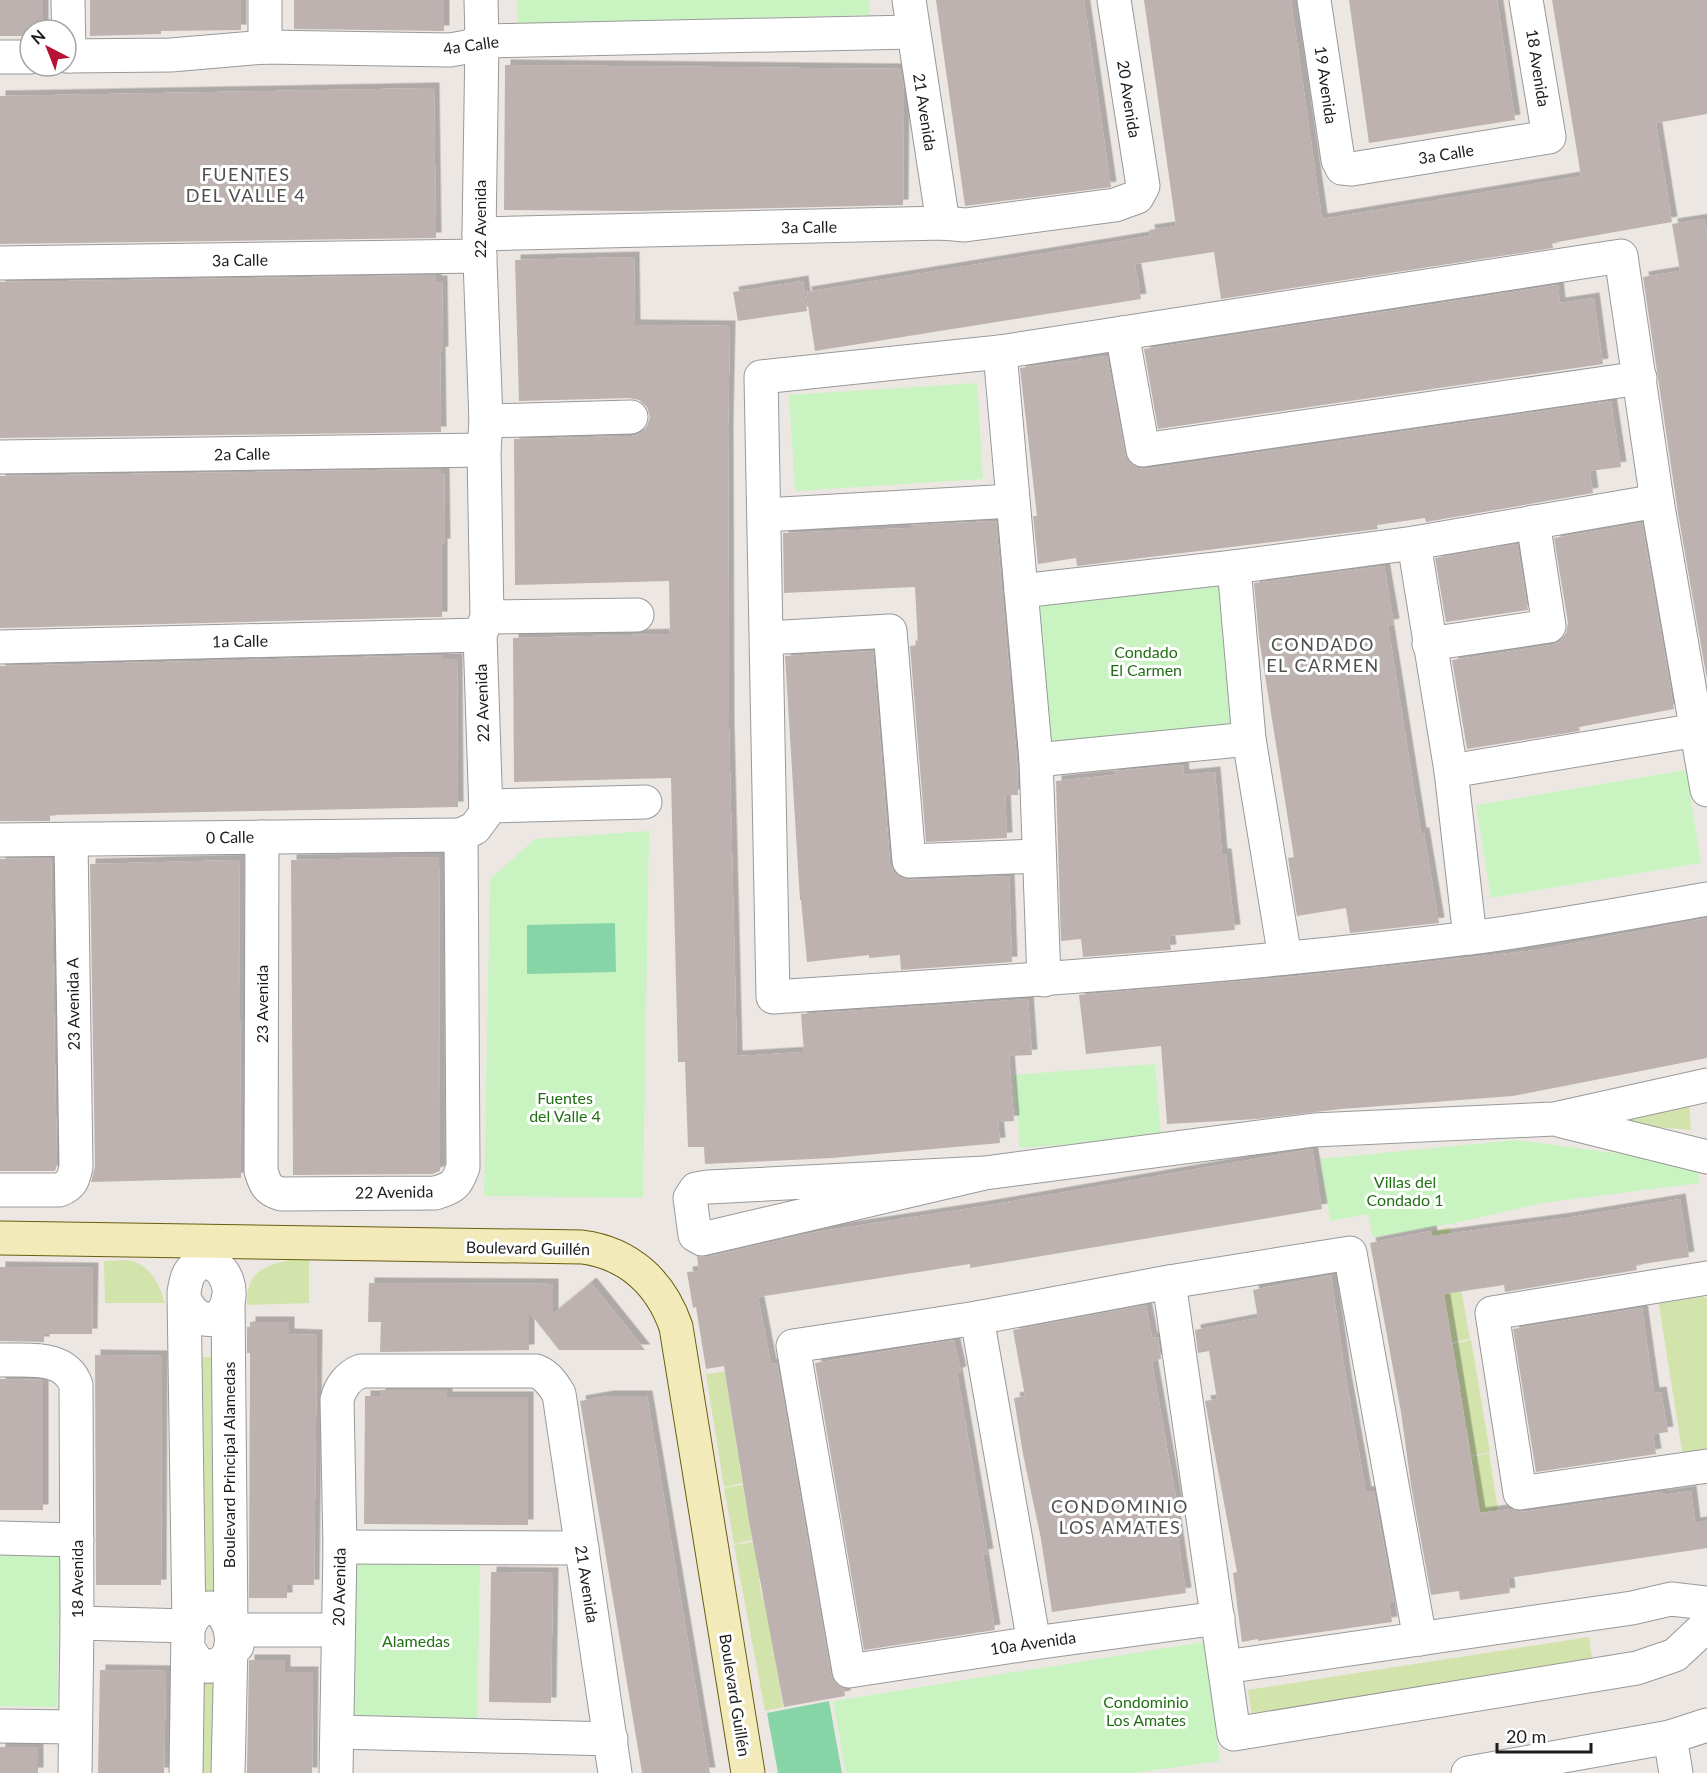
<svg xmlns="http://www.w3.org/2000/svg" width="1707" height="1773" viewBox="0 0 1707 1773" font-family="Lato,sans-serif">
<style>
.grass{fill:#d3e3ac}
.park{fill:#c9f4c2}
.pitch{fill:#87d5a6}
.building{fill:#bdb2b0;filter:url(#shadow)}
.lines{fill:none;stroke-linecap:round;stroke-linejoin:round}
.minor-casing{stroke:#999;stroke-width:35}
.secondary-casing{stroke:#685e0e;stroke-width:35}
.minor{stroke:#fff;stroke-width:33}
.secondary{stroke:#f3eaba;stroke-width:33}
.labels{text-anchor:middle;stroke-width:6;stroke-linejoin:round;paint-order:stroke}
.street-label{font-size:16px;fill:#1c1c1c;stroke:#fff}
.park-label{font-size:16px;fill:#217014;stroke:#fff}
.neighbourhood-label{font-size:18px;letter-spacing:1.5px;fill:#4f4f4f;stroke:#fff}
</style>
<defs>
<filter id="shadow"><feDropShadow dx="5.5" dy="-5.5" stdDeviation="0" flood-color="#0004"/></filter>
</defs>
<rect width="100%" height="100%" fill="#ede7e3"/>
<g class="grass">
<polygon points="1689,1106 1691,1130 1610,1123"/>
<polygon points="1450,1227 1470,1339 1427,1346 1426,1338 1450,1333 1431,1231"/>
<path d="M 127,1260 C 149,1263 159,1283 165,1303 L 105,1303 L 104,1261 Z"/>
<path d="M 290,1260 L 309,1260 L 309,1303 L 247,1305 C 246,1273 262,1266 290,1260 Z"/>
<polygon points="1695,1293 1707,1298 1707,1450 1685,1454 1682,1451 1658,1299"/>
<polygon points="1471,1340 1490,1452 1447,1460 1445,1452 1470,1448 1467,1428 1442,1432 1441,1424 1465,1420 1462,1400 1473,1398 1438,1403 1436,1395 1461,1390 1457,1371 1433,1375 1431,1367 1456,1363 1452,1344"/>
<polygon points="192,1357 222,1357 225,1596 196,1597"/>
<polygon points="750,1368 726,1379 734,1427 758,1424 759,1431 735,1436 738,1455 762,1451 764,1459 739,1464 743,1483 724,1487 706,1374"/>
<polygon points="1489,1453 1498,1510 1455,1516 1478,1504 1475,1485 1449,1480 1474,1476 1471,1457"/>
<polygon points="767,1481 769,1488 744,1493 748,1512 773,1516 749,1521 752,1540 734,1544 724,1488"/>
<polygon points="777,1538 755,1550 758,1570 782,1565 784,1573 759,1578 762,1598 788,1593 774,1652 769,1654 798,1648 800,1656 775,1661 779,1680 803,1676 804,1684 780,1688 783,1707 765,1711 734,1545"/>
<polygon points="1589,1637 1593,1664 1252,1717 1248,1690"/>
<polygon points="193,1676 224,1677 223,1773 192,1773"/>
</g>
<g class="park">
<polygon points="517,0 868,0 870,15 518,24"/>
<polygon points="977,383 983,479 795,491 789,395"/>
<polygon points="1224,582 1237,726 1046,742 1034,599"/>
<polygon points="1686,770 1701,863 1491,898 1476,805"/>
<polygon points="649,831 643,1198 484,1196 490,879 535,839"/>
<polygon points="1155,1064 1161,1137 1020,1148 1014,1075"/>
<polygon points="1516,1140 1697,1164 1699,1183 1542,1203 1455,1223 1373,1237 1368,1214 1330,1221 1320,1159"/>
<polygon points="0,1552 60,1553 57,1707 0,1706"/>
<polygon points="354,1563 480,1565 477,1719 351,1717"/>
<polygon points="1204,1642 1220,1761 1133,1773 846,1773 833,1701"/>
</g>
<g class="pitch">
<polygon points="615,923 616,972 527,974 527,925"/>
<polygon points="829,1701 842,1773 778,1773 767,1713"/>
</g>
<g class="building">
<polygon points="0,0 43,0 43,30 30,30 30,36 0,36"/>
<polygon points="90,0 241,0 241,30 161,31 161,34 90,36"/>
<polygon points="294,0 444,0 444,31 294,29"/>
<polygon points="936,0 1084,0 1111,187 965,206"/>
<polygon points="1144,0 1291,0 1322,219 1581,176 1552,0 1707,0 1707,114 1656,123 1672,222 1552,243 1553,248 1221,299 1214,252 1135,264 1141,299 815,351 806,292 1150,236 1149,230 1176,226"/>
<polygon points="1349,0 1497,0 1515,120 1369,143"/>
<polygon points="505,65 900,69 904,90 903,205 640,211 504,210"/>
<polygon points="434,88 436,238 0,244 0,96"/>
<polygon points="1704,219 1707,235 1707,680 1678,513 1643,277 1680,271 1672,224"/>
<polygon points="634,257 635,325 730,326 728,427 729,729 737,1056 804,1052 801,1014 1028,999 1032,1055 1009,1056 1014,1121 998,1122 1000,1143 832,1158 705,1164 704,1147 688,1147 685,1062 678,1062 671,778 514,782 513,638 670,634 669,581 515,585 514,439 632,436 641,433 647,426 650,417 647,407 639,400 630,398 519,401 515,260"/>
<polygon points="436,275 436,281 442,281 443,352 440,352 441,432 0,438 0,282"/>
<polygon points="803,281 807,311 738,321 733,292"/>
<polygon points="1558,285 1560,303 1594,298 1603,364 1158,429 1144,349"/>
<polygon points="1107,356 1125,453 1129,462 1137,468 1146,469 1611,401 1621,467 1590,471 1593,493 1426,522 1425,518 1377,525 1378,529 1077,566 1076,558 1038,564 1033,516 1037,516 1020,368"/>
<polygon points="441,469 441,473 444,473 445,544 442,544 442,617 0,628 0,476"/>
<polygon points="996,521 1017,761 1018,795 1005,795 1007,838 926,842 910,646 918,645 915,587 784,593 783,533 911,528 911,525"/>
<polygon points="1642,523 1674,709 1579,727 1580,731 1467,749 1452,660 1552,645 1560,641 1566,633 1568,623 1554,538"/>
<polygon points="1517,544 1528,610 1446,622 1435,558"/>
<polygon points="1384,566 1394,624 1388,625 1421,833 1424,833 1439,923 1350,933 1346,908 1297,916 1288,858 1294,857 1259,638 1254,583"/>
<polygon points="873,651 890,863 893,871 900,877 910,880 1009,876 1012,962 901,970 900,955 869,958 869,955 807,962 801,900 800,900 785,656"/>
<polygon points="443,655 443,659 457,659 458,807 50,815 50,821 0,821 0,666"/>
<polygon points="1183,765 1184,775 1215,772 1222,854 1226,854 1235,930 1169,936 1171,950 1083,957 1081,939 1061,941 1056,781 1113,775 1113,771"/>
<polygon points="439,857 440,1171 432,1174 293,1175 291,860"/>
<polygon points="51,858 57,1165 55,1171 0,1171 0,859"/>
<polygon points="239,860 241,1178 91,1182 95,1167 90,864"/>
<polygon points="1707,918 1707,1058 1702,1059 1513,1096 1341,1109 1257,1119 1167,1124 1161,1046 1086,1054 1079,995 1298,976 1537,950"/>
<polygon points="1312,1149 1322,1209 970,1268 970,1264 758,1297 771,1364 777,1363 831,1674 835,1683 844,1689 845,1696 784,1707 749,1521 724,1366 706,1369 696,1307 693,1308 687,1272 699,1271 697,1256 706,1257 816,1232 985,1206"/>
<polygon points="1680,1199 1689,1257 1636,1265 1637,1270 1505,1292 1504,1285 1444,1294 1480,1513 1511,1509 1523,1512 1661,1492 1662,1495 1691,1491 1695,1523 1707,1521 1707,1548 1508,1578 1510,1593 1460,1600 1459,1591 1431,1595 1411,1485 1401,1412 1370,1243 1431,1231 1432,1236 1566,1218"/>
<polygon points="0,1267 93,1268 92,1334 44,1334 44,1342 0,1341"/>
<polygon points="1331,1275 1346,1379 1366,1492 1374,1491 1394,1601 1389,1602 1392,1622 1258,1641 1258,1639 1242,1642 1233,1573 1237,1572 1205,1401 1217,1399 1209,1351 1198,1353 1195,1330 1258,1318 1253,1290"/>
<polygon points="369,1283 553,1284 553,1314 591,1283 645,1350 559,1350 529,1312 529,1350 380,1352 381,1322 368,1322"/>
<polygon points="1146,1305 1152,1338 1158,1337 1161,1359 1152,1361 1153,1368 1179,1516 1175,1517 1186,1593 1052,1612 1041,1539 1023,1454 1014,1398 1025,1396 1013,1330"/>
<polygon points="1642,1308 1654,1393 1661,1392 1668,1432 1653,1434 1656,1454 1536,1472 1513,1329"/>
<polygon points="250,1322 289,1322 289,1334 317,1335 314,1585 287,1585 287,1598 249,1598 250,1353 247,1353 247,1327 250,1327"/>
<polygon points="954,1340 961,1372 957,1373 988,1554 983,1555 995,1630 864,1650 815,1363"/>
<polygon points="95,1355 162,1356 161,1585 96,1585"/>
<polygon points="0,1379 43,1380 43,1510 0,1510"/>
<polygon points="380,1390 447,1390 447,1397 528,1397 528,1525 364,1524 365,1396 380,1396"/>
<polygon points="608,1396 647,1396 710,1773 642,1773 580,1401"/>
<polygon points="491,1572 553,1573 551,1703 489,1702"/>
<polygon points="249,1660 285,1660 285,1672 313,1672 312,1773 247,1773"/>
<polygon points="100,1670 166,1671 164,1773 98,1773"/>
<rect x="0" y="1747" width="38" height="26"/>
</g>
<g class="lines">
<g class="minor-casing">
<g id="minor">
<polyline points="68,0 69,56"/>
<polyline points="909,0 943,223"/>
<polyline points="1314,0 1338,160 1342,168 1352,169 1549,137 1526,0"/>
<polyline points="265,47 265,0"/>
<polyline points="66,56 171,55 265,47 450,50 467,47 482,41 912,32"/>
<polyline points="0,57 30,57"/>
<polyline points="479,234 943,223 965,225 1115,205 1137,197 1143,186 1114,0"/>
<polyline points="0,263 480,256"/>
<polyline points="1122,333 1143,450 1640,378"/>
<polyline points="1000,352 1036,760 1044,980"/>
<polyline points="486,421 631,417"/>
<polyline points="0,457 484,450"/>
<polyline points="764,515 1012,501"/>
<polyline points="1414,543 1451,771 1470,938"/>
<polyline points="1234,567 1249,739 1285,958"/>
<polyline points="1021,591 1234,567 1414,543 1657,501"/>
<polyline points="487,617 637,615"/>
<polyline points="767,638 890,631 909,861 1039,856"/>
<polyline points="1429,644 1549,626 1533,522"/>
<polyline points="0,647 480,635"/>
<polyline points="1036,760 1249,739"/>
<polyline points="1451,771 1697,730"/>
<path d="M 1707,790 L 1657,501 L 1621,256 L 1000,352 L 761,377 L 773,997 C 1006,982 1238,967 1469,938 C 1549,928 1628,913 1707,899"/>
<polyline points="486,806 645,802"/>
<path d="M 262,837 L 261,1171 C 265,1184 267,1190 281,1194 L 435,1193 C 453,1188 457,1185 463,1167 L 461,835 L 475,828 L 486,813 L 480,635 L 487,617 L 484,450 L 486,421 L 479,234 L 482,41 L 481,0"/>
<polyline points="0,840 461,835"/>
<polyline points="1562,1121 1707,1157"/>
<polyline points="985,1173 702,1239 695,1235 690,1198 696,1189 708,1187 985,1173 1314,1130 1554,1119 1707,1085"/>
<path d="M 0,1190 L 59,1190 C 72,1185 73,1180 76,1167 L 71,840"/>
<polyline points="1707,1278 1492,1313 1520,1493 1707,1466"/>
<polyline points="1169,1282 1234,1734 1637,1668 1675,1655 1707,1625"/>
<polyline points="228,1299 231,1630 338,1630"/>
<polyline points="977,1318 1034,1643"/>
<path d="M 0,1360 C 27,1361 65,1354 76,1385 L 77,1623 L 75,1773"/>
<polyline points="0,1538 77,1540"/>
<polyline points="340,1547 582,1548"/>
<polyline points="1218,1618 1034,1643 849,1671 793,1346 977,1318 1169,1282 1350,1253 1420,1639"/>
<path d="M 77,1623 L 189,1626 L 184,1293 C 186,1278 189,1266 205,1262 C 226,1264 236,1293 224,1310 C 211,1329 192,1316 185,1300"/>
<polyline points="1225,1667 1632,1608 1671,1599 1707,1603"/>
<polyline points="0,1726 75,1727"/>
<polyline points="338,1732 611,1739"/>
<polyline points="1670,1737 1676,1773"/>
<path d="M 186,1773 L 188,1630 C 190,1622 193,1616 200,1611 C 230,1593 247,1663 211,1666 C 199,1668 193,1657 188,1647"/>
<polyline points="228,1773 231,1646 237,1646"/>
<path d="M 336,1773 L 340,1547 L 337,1400 C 340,1387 348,1376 361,1371 L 536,1371 C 547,1375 553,1384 559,1394 L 615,1773"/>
<polyline points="1468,1773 1670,1737 1707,1725"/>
</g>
</g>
<g class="secondary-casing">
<path id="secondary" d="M 0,1238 L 582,1247 C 629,1253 661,1283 676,1327 L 748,1773"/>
</g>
<use href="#minor" class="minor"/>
<use href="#secondary" class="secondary"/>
</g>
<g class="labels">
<g class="street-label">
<text transform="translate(471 45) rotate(-8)" y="6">4a Calle</text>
<text transform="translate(1538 68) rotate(81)" y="6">18 Avenida</text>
<text transform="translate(1326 85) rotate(82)" y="6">19 Avenida</text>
<text transform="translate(1129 99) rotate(81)" y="6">20 Avenida</text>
<text transform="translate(925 112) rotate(81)" y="6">21 Avenida</text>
<text transform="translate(1446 154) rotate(-9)" y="6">3a Calle</text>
<text transform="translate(480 219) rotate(-90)" y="6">22 Avenida</text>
<text transform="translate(809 227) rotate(-1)" y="6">3a Calle</text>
<text transform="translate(240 260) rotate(-1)" y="6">3a Calle</text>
<text transform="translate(242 454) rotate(-1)" y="6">2a Calle</text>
<text transform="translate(240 641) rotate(-1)" y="6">1a Calle</text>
<text transform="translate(482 703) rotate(-92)" y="6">22 Avenida</text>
<text transform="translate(230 837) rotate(-1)" y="6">0 Calle</text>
<text transform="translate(73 1004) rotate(-91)" y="6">23 Avenida A</text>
<text transform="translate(262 1004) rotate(-90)" y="6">23 Avenida</text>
<text transform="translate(394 1192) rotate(-1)" y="6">22 Avenida</text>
<text transform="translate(528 1248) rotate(1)" y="6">Boulevard Guillén</text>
<text transform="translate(229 1465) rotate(-90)" y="6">Boulevard Principal Alamedas</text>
<text transform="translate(77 1579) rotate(-90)" y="6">18 Avenida</text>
<text transform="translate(587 1584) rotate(81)" y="6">21 Avenida</text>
<text transform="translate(339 1587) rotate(-89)" y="6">20 Avenida</text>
<text transform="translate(1033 1643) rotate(-8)" y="6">10a Avenida</text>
<text transform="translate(735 1695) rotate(81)" y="6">Boulevard Guillén</text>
</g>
<g class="park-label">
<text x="1146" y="658">Condado<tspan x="1146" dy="18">El Carmen</tspan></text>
<text x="565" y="1104">Fuentes<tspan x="565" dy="18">del Valle 4</tspan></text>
<text x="1405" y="1188">Villas del<tspan x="1405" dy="18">Condado 1</tspan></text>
<text x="416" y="1647">Alamedas</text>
<text x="1146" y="1708">Condominio<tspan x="1146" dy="18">Los Amates</tspan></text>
</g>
<g class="neighbourhood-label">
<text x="246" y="181">FUENTES<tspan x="246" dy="21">DEL VALLE 4</tspan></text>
<text x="1323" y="651">CONDADO<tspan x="1323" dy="21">EL CARMEN</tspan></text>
<text x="1120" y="1513">CONDOMINIO<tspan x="1120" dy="21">LOS AMATES</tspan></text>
</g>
</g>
<g transform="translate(48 48) rotate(318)"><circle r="28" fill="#ffffff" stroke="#a4a4a4" stroke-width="1.5"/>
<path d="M0-4.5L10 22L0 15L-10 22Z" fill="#b71135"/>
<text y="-9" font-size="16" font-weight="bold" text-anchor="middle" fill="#1c1c1c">N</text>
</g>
<path d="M1497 1743v9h94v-9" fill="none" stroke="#1c1c1c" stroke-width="3"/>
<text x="1506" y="1743" font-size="18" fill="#1c1c1c" stroke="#ffffff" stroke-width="4.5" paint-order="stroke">20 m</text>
</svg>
